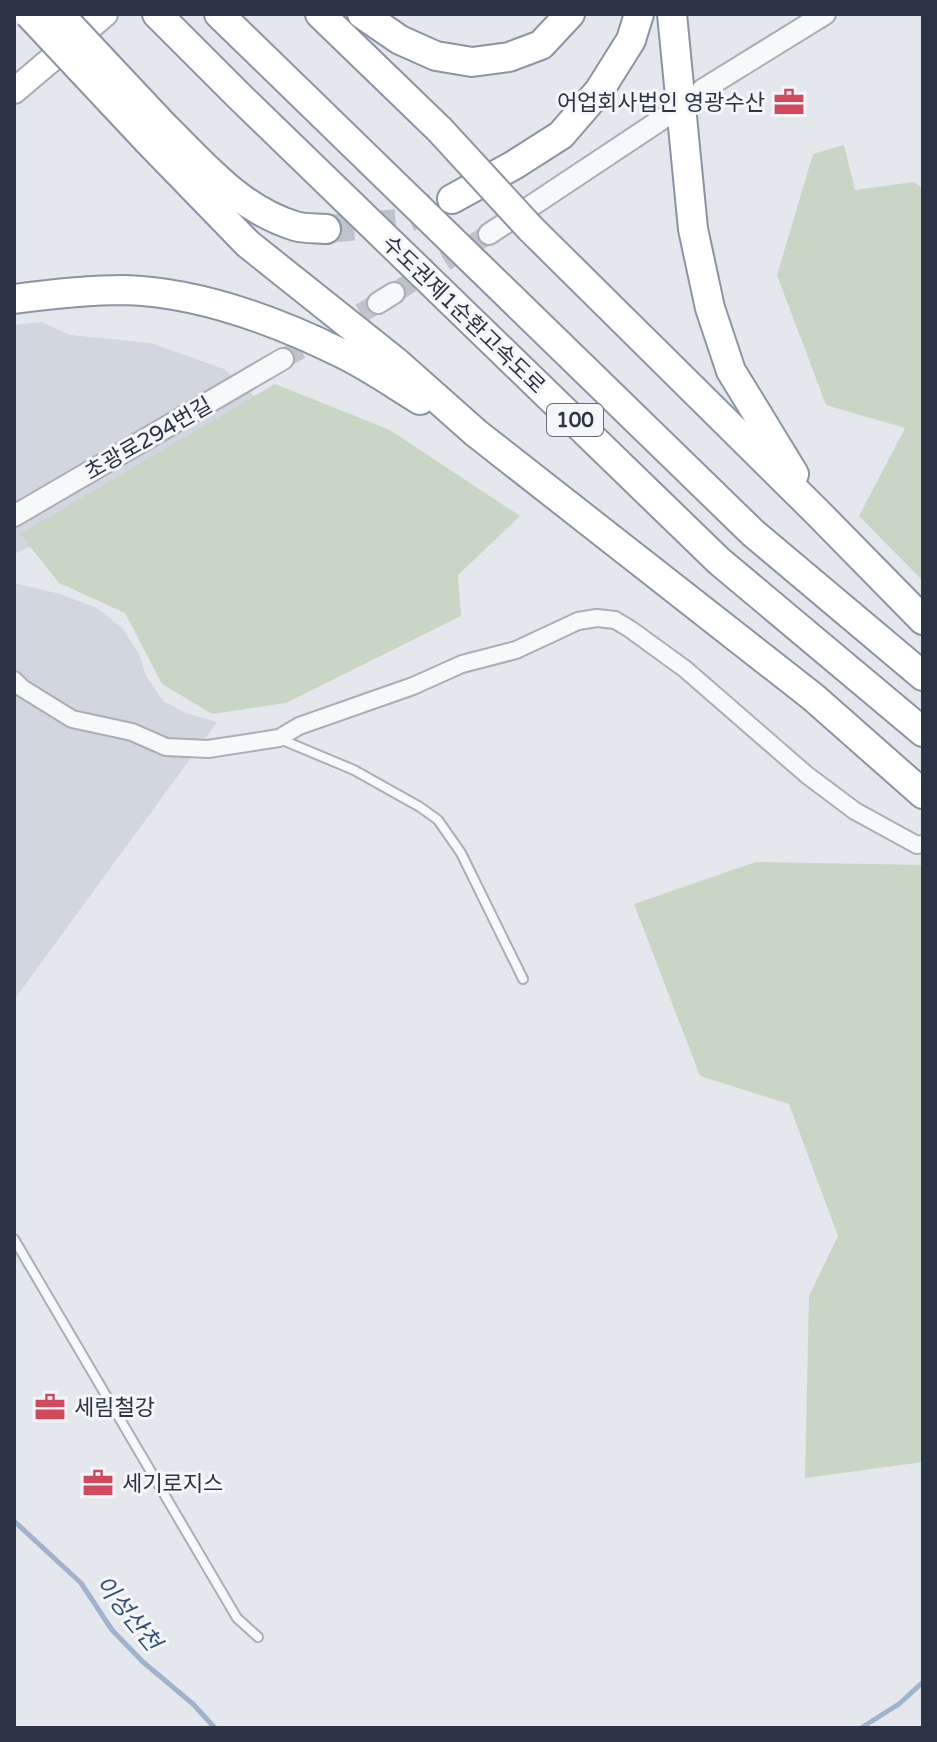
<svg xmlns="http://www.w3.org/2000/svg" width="937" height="1742" viewBox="0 0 937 1742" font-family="'Varela Round','Noto Sans KR',sans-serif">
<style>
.built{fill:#d2d6de}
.green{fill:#c9d6c5}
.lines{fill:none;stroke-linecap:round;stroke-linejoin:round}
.stream{stroke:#9fb4cc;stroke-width:5}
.tertiary-tunnel{stroke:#bfc3cb;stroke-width:20;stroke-dasharray:20 10;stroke-linecap:butt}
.motorway-tunnel{stroke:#bfc3cb;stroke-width:28;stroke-dasharray:28 14;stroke-linecap:butt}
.service-casing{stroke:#a9aeb7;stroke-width:12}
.minor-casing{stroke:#a9aeb7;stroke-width:20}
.tertiary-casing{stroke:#a9aeb7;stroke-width:24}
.primary-casing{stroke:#a3abb8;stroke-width:28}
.motorway-casing{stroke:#8b94a3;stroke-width:32}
.service{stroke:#f7f8fa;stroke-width:8}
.minor{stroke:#f7f8fa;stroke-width:16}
.tertiary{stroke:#f7f8fa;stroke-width:20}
.primary{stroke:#fff;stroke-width:24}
.motorway{stroke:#fff;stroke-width:28}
.motorway-bridge-casing{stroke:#8b94a3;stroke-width:32;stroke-linecap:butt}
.motorway-bridge{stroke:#fff;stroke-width:28}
.labels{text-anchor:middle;stroke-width:6;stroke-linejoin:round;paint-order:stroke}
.shield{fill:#f4f6f9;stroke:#676e7b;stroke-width:2}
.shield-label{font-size:20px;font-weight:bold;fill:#2b3445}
.poi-label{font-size:22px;fill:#2b3445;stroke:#f4f6f9;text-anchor:start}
.street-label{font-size:22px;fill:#2b3445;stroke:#f4f6f9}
.water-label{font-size:24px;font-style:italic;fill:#34527a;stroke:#f4f6f9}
</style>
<rect width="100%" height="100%" fill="#e4e7ec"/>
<g class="built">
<polygon points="42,322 70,335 151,343 224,369 274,414 37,544 14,554 14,325"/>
<polygon points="14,583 60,594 97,608 122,628 139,654 146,676 163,701 186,713 217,722 14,1000"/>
</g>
<g class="green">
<polygon points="844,145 855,190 914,182 923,189 923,581 859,516 905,428 826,405 777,275 813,154"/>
<polygon points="275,384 390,430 520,516 458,575 461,616 286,703 212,714 162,684 125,613 59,583 20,534"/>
<polygon points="756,862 923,865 923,1462 805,1478 809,1296 838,1236 789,1104 700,1076 634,904"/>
</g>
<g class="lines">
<g class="stream">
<polyline points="14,1521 81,1583 112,1630 143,1662 193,1704 215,1728"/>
<polyline points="861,1728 899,1704 923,1682"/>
</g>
<g class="tertiary-tunnel">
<polyline points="394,293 489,234"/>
<polyline points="283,359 378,303"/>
</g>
<polyline class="motorway-tunnel" points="326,229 397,223 452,199"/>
<g class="service-casing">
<g id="service">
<polyline points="280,739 354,770 420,807 438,820 461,853 523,979"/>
<polyline points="14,1239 237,1618 258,1637"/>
</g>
</g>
<g class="minor-casing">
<polyline id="minor" points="14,680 22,688 72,719 132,732 166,747 208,749 279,738 299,726 413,686 462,664 516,650 578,621 597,618 615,620 630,629 685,669 807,775 855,811 917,845 923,844"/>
</g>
<g class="tertiary-casing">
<g id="tertiary">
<polyline points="702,90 825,14"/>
<polyline points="489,234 668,115"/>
<polyline points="378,303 394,293"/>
<polyline points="14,516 283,359"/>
</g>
</g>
<g class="primary-casing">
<polyline id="primary" points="14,91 105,14"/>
</g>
<g class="motorway-casing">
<g id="motorway">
<polyline points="157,14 238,95 719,561 923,732"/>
<polyline points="219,14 753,533 923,676"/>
<polyline points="320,14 440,130"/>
<polyline points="362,14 400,40 436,56 472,62 509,57 541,45 570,14"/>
<polyline points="672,14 693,229 710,308 731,371 794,474"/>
<path d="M 163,125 C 203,164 239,209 295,226 C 305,229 316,228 326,229"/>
<polyline points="148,141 248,244 396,362 476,433 813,697 923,794"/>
<polyline points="452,199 514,165 561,135 599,91 631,40 639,14"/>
<polyline points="530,228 817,512 923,620"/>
<path d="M 14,299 C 51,294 87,290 124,290 C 199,292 274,320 341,353 C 368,366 394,384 420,400"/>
</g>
</g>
<use href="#service" class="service"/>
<use href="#minor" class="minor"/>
<use href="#tertiary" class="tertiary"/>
<use href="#primary" class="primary"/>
<use href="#motorway" class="motorway"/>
<g class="motorway-bridge-casing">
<g id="motorway-bridge">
<polyline points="29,14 148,141"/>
<polyline points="59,14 163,125"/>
<polyline points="440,130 530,228"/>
</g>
</g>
<use href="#motorway-bridge" class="motorway-bridge"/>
</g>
<defs>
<g id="office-bare" transform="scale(2.4)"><path d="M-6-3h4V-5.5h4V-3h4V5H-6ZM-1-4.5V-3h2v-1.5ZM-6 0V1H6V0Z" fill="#d1495b" stroke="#f4f6f9" stroke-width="2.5" paint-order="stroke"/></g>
</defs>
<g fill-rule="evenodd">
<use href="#office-bare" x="789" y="102"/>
<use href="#office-bare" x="50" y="1407"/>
<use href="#office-bare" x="98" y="1483"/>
</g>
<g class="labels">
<rect class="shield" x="547" y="404" width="56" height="32" rx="6"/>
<g class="shield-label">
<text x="575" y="427">100</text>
</g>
<g class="poi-label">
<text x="765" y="110" text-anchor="end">어업회사법인 영광수산</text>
<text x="74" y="1415">세림철강</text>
<text x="122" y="1491">세기로지스</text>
</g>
<g class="street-label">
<text transform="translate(464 314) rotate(44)" y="8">수도권제1순환고속도로</text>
<text transform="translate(148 438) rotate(-30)" y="8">초광로294번길</text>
</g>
<g class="water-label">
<text transform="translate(128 1613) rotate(51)" y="8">이성산천</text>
</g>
</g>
<rect width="937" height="1742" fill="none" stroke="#2b3445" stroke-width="32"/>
</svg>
